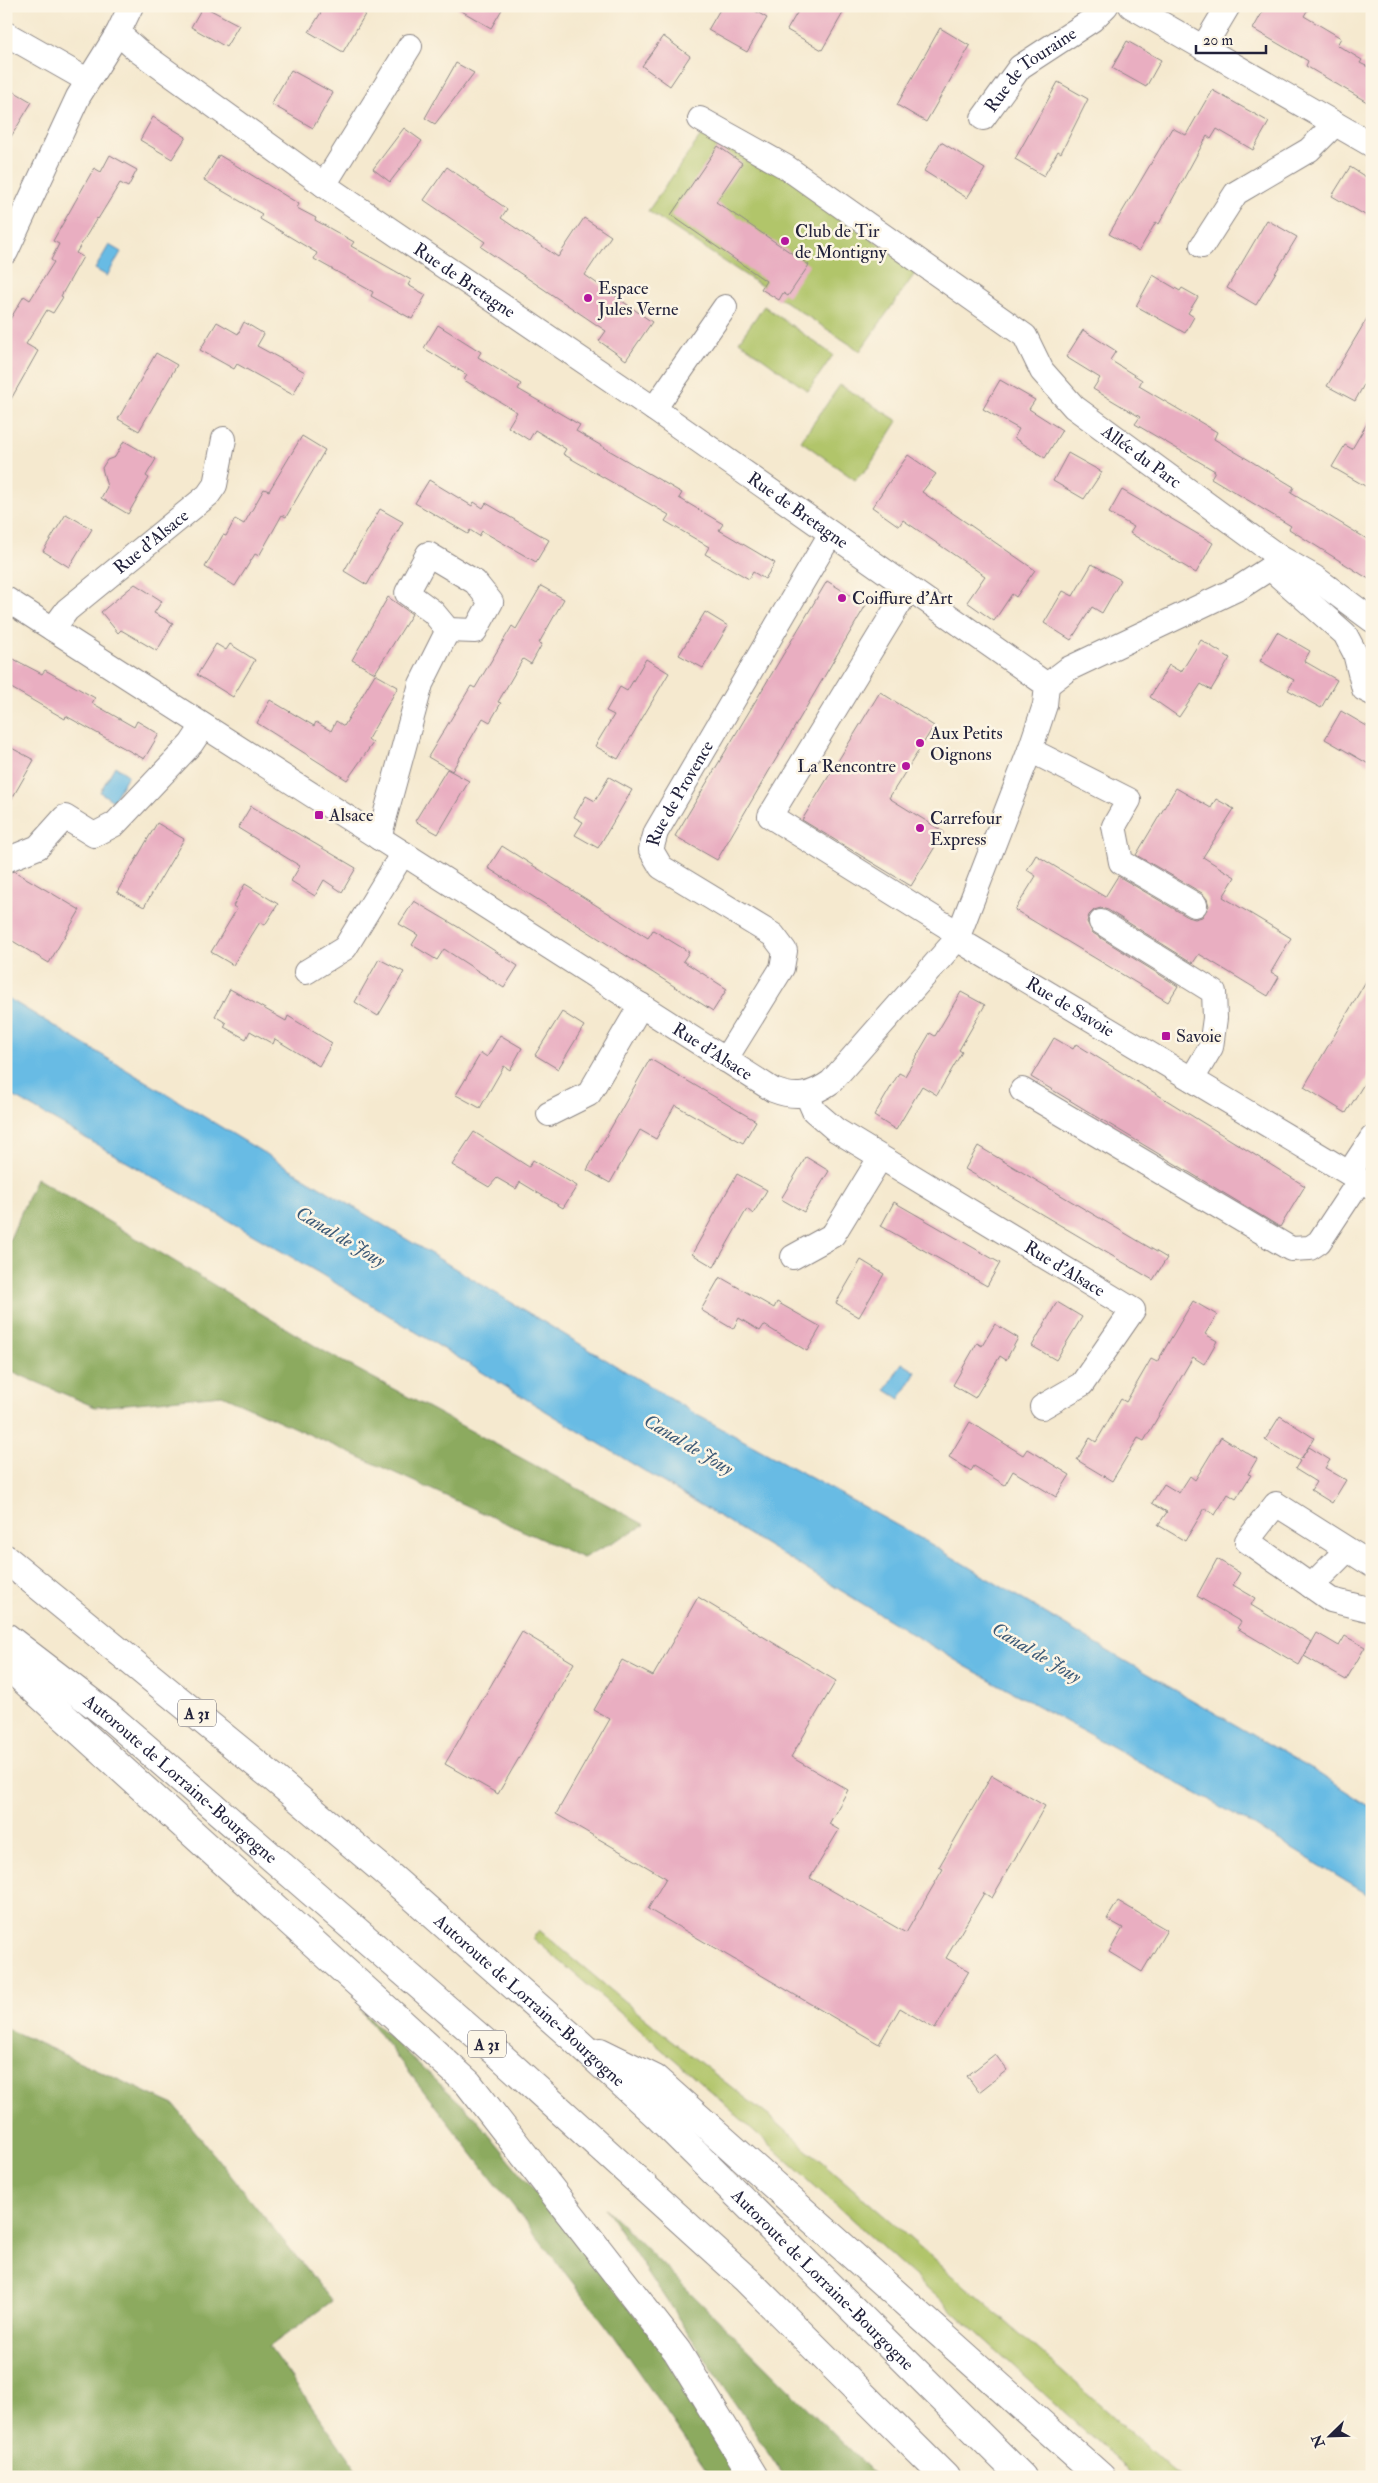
<svg xmlns="http://www.w3.org/2000/svg" width="1378" height="2483" viewBox="0 0 1378 2483" font-family="'IM FELL Double Pica',serif">
<style>
.green{fill:#b1c56a;stroke:#6a7452}
.forest{fill:#8caa5e;stroke:#57664c}
.water{fill:#68bbe4;stroke:#456e90}
.building{fill:#e9aec1}
.lines{fill:none;stroke-linecap:round;stroke-linejoin:round}
.minor-casing{stroke:#8c8685;stroke-width:26}
.highway-casing{stroke:#8c8685;stroke-width:30}
.minor{stroke:#fff;stroke-width:24}
.highway{stroke:#fff;stroke-width:28}
.poi-dot{fill:#b5179e;stroke:#fcf5e5;stroke-width:2}
.labels{text-anchor:middle;stroke-width:5;stroke-linejoin:round;paint-order:stroke}
.shield{fill:#fcf5e5;stroke:#63616e;stroke-width:1}
.shield-label{font-size:16px;font-weight:bold;fill:#22223b}
.street-label{font-size:18px;fill:#22223b;stroke:#fcf5e5}
.poi-label{font-size:18px;fill:#22223b;stroke:#fcf5e5;text-anchor:start}
.water-label{font-size:19px;font-style:italic;fill:#3a5876;stroke:#fcf5e5}
</style>
<rect width="100%" height="100%" fill="#fcf5e5"/>
<filter id="ink" filterUnits="userSpaceOnUse"><feTurbulence type="fractalNoise" baseFrequency=".02" numOctaves="2"/><feDisplacementMap in="SourceGraphic" scale="10" xChannelSelector="R" yChannelSelector="G"/><feConvolveMatrix kernelMatrix="1 2 1 2 8 2 1 2 1" color-interpolation-filters="sRGB"/></filter>
<filter id="wash" filterUnits="userSpaceOnUse"><feTurbulence type="fractalNoise" baseFrequency=".0096" numOctaves="4" result="noise"/><feDisplacementMap in="SourceGraphic" scale="20" xChannelSelector="R" yChannelSelector="G"/><feGaussianBlur stdDeviation="1.12" result="paint"/><feColorMatrix in="noise" values="0 0 0 0 0 0 0 0 0 0 0 0 0 0 0 0 0 1.4 0 .05"/><feComposite in="paint" operator="in"/></filter>
<g filter="url(#wash)">
<rect width="100%" height="100%" fill="#f5e9cf"/>
<g class="green">
<polygon points="703,133 781,171 916,272 860,351 648,211"/>
<polygon points="764,306 833,355 808,391 739,341"/>
<polygon points="840,385 898,421 868,468 855,480 801,441"/>
<polygon points="539,1930 666,2036 775,2121 1020,2334 1180,2477 1136,2477 689,2072 533,1938"/>
</g>
<g class="forest">
<polygon points="36,1178 327,1353 645,1525 583,1558 222,1395 95,1407 6,1369 6,1248"/>
<polygon points="359,2008 472,2114 657,2343 736,2477 701,2477 708,2472 608,2328"/>
<polygon points="6,2028 174,2105 332,2301 269,2347 362,2477 6,2477"/>
<polygon points="605,2208 877,2477 784,2477"/>
</g>
<g class="water">
<polygon points="109,245 121,252 107,276 95,269"/>
<polygon points="115,766 128,775 113,801 100,792"/>
<polygon points="6,997 699,1416 929,1543 1111,1653 1310,1768 1372,1808 1372,1897 1236,1815 965,1666 319,1273 6,1092"/>
<polygon points="902,1363 916,1372 900,1399 886,1390"/>
</g>
<g id="blocks">
<g class="building">
<polygon points="203,6 239,25 226,47 191,27"/>
<polygon points="325,6 370,6 343,52 309,32"/>
<polygon points="453,6 504,6 491,28"/>
<polygon points="722,6 747,6 767,18 747,52 708,30"/>
<polygon points="801,6 847,6 822,50 787,30"/>
<polygon points="1266,6 1310,6 1304,16 1341,38 1337,45 1362,60 1360,63 1372,69 1372,105 1306,66 1308,61 1253,29"/>
<polygon points="940,28 970,46 926,122 897,105"/>
<polygon points="663,36 690,56 670,86 642,66"/>
<polygon points="1127,41 1161,60 1146,87 1112,68"/>
<polygon points="456,63 474,73 435,124 425,118"/>
<polygon points="291,70 333,93 313,128 271,104"/>
<polygon points="1058,82 1088,99 1061,153 1058,151 1044,176 1015,159"/>
<polygon points="6,87 32,102 6,145"/>
<polygon points="1212,90 1269,122 1253,150 1217,129 1211,139 1207,136 1159,224 1156,222 1139,251 1109,234 1172,128 1186,135"/>
<polygon points="153,117 186,137 172,159 140,140"/>
<polygon points="404,128 422,141 390,182 373,169"/>
<polygon points="941,142 985,169 967,198 924,171"/>
<polygon points="718,146 742,163 716,202 809,265 788,296 783,293 779,300 761,289 766,281 671,215"/>
<polygon points="110,155 137,170 128,187 120,183 98,219 97,218 76,253 83,257 61,296 63,297 53,313 47,310 26,344 38,351 6,408 6,326 24,296 30,300 54,262 51,260 59,244 53,241 94,168 101,172"/>
<polygon points="219,155 299,204 297,208 316,218 315,220 354,242 351,246 411,280 408,285 426,295 412,319 371,296 373,292 314,259 317,253 260,219 262,214 204,180"/>
<polygon points="447,167 507,209 501,218 558,257 584,218 611,236 585,275 652,322 626,360 599,341 606,331 481,247 485,242 424,200"/>
<polygon points="1350,167 1372,181 1372,219 1332,196"/>
<polygon points="1267,220 1297,237 1256,305 1227,288"/>
<polygon points="1153,275 1180,291 1182,288 1198,297 1188,313 1194,317 1185,333 1136,306"/>
<polygon points="1372,310 1372,370 1355,401 1327,386"/>
<polygon points="217,322 238,334 244,322 264,334 257,346 305,372 293,395 237,364 234,369 200,350"/>
<polygon points="438,325 481,352 478,357 521,384 518,389 580,425 576,431 682,493 679,498 723,524 719,530 775,563 765,579 753,572 749,579 705,554 709,547 665,521 669,515 563,454 566,449 535,430 529,440 508,427 517,412 464,380 467,375 424,348"/>
<polygon points="1083,330 1116,351 1110,360 1142,380 1139,386 1217,432 1214,439 1294,487 1291,493 1372,542 1372,581 1289,529 1291,526 1211,478 1215,471 1135,424 1140,417 1093,389 1100,378 1066,357"/>
<polygon points="156,353 177,365 139,431 118,419"/>
<polygon points="1000,380 1035,400 1029,409 1062,430 1045,458 1014,438 1019,429 983,409"/>
<polygon points="1372,415 1372,490 1332,467 1345,445 1352,449"/>
<polygon points="302,436 325,450 286,517 282,515 259,556 255,554 235,586 205,567 223,535 226,536 235,519 244,524 264,489 269,491"/>
<polygon points="124,441 156,459 146,476 149,478 128,514 101,498 107,487 102,468 107,460 115,457"/>
<polygon points="1068,453 1102,472 1084,499 1053,481"/>
<polygon points="908,455 936,474 922,492 1035,570 1016,597 1012,594 994,621 967,602 985,576 903,520 899,526 872,507"/>
<polygon points="429,480 472,506 474,502 483,508 486,503 549,540 536,562 482,531 479,536 470,530 468,534 415,503"/>
<polygon points="1122,490 1213,543 1196,573 1130,533 1134,527 1109,513"/>
<polygon points="380,509 403,522 367,585 344,571"/>
<polygon points="66,514 92,529 69,567 43,551"/>
<polygon points="1092,564 1121,580 1102,613 1092,607 1071,640 1044,623 1063,591 1073,596"/>
<polygon points="827,581 866,605 717,860 675,836"/>
<polygon points="135,584 162,601 154,613 173,623 157,651 121,630 118,633 101,612"/>
<polygon points="541,586 564,599 539,643 542,644 531,664 523,659 498,702 501,703 490,722 483,718 452,771 428,757 471,686 475,688 512,626 516,629"/>
<polygon points="388,597 412,614 375,673 352,660"/>
<polygon points="705,612 728,626 703,668 679,655"/>
<polygon points="1277,632 1310,651 1304,661 1337,680 1321,708 1288,690 1294,680 1260,661"/>
<polygon points="1201,640 1230,658 1211,690 1201,684 1179,717 1150,697 1169,665 1181,672"/>
<polygon points="216,644 226,650 230,644 255,660 233,697 197,675"/>
<polygon points="6,655 42,674 45,670 95,698 92,703 134,727 137,721 159,734 144,759 66,716 65,719 6,685"/>
<polygon points="646,659 669,673 618,759 595,746 614,715 606,711 620,687 627,691"/>
<polygon points="375,674 398,687 368,739 373,743 347,780 257,723 270,700 314,726 316,722 331,731 336,721 344,726"/>
<polygon points="880,692 934,726 889,798 944,832 911,886 802,820"/>
<polygon points="1341,711 1372,729 1372,766 1325,739"/>
<polygon points="6,745 34,760 6,809"/>
<polygon points="447,769 469,781 438,834 415,821"/>
<polygon points="609,777 632,790 598,848 575,835 583,822 574,817 586,796 595,801"/>
<polygon points="1176,788 1211,808 1216,799 1234,809 1203,857 1235,877 1223,897 1291,938 1271,972 1279,977 1268,996 1199,954 1193,963 1108,910 1101,908 1094,910 1089,915 1087,922 1093,933 1178,986 1168,1002 1015,910 1036,876 1027,870 1036,855 1105,897 1118,876 1188,917 1195,919 1202,917 1209,906 1207,899 1202,893 1136,855"/>
<polygon points="251,806 356,868 342,892 324,880 315,896 291,881 300,866 238,828"/>
<polygon points="157,823 184,839 144,907 117,892"/>
<polygon points="502,846 648,938 653,930 689,952 683,961 727,989 713,1011 488,868"/>
<polygon points="14,871 80,910 49,963 6,937 6,873"/>
<polygon points="245,884 278,904 265,925 260,922 233,965 211,952 237,909 233,906"/>
<polygon points="414,901 458,927 518,966 504,988 444,949 437,960 412,945 418,935 399,924"/>
<polygon points="379,959 404,972 378,1016 355,1002"/>
<polygon points="1372,971 1372,1071 1346,1113 1304,1087"/>
<polygon points="230,989 286,1021 288,1016 332,1043 319,1066 275,1039 273,1044 250,1031 246,1039 224,1027 226,1023 215,1016"/>
<polygon points="961,992 985,1005 959,1050 962,1052 937,1095 922,1086 896,1130 874,1116 899,1073 905,1076 930,1033 935,1036"/>
<polygon points="562,1012 584,1026 558,1069 535,1055"/>
<polygon points="500,1035 522,1048 510,1070 504,1066 480,1108 456,1095 481,1053 487,1057"/>
<polygon points="1054,1038 1073,1049 1076,1044 1305,1186 1280,1227 1031,1077"/>
<polygon points="650,1059 756,1121 743,1143 675,1105 656,1139 640,1130 610,1183 587,1170"/>
<polygon points="474,1132 529,1167 533,1160 577,1186 563,1208 520,1182 516,1189 497,1178 489,1187 452,1165"/>
<polygon points="978,1146 1167,1258 1153,1280 965,1169"/>
<polygon points="806,1157 829,1171 804,1212 781,1199"/>
<polygon points="737,1174 767,1190 753,1214 747,1209 714,1267 692,1254"/>
<polygon points="894,1202 1000,1263 987,1286 881,1226"/>
<polygon points="861,1260 884,1274 859,1317 836,1303"/>
<polygon points="720,1277 774,1308 777,1302 821,1327 807,1351 764,1325 760,1331 739,1318 733,1329 701,1310"/>
<polygon points="1193,1301 1217,1315 1205,1334 1217,1341 1204,1364 1193,1357 1144,1441 1138,1438 1112,1481 1077,1460 1090,1438 1096,1442 1121,1399 1126,1402 1151,1359 1157,1362"/>
<polygon points="1057,1302 1082,1317 1056,1360 1032,1346"/>
<polygon points="995,1324 1018,1338 1006,1360 1000,1356 975,1398 953,1385 977,1343 982,1346"/>
<polygon points="1280,1416 1314,1438 1301,1459 1309,1447 1330,1460 1325,1468 1346,1480 1332,1503 1311,1490 1316,1482 1295,1469 1300,1461 1265,1440"/>
<polygon points="970,1422 1023,1455 1027,1449 1070,1475 1056,1497 1013,1471 1005,1485 974,1466 971,1471 949,1457"/>
<polygon points="1221,1437 1257,1459 1248,1474 1251,1475 1236,1499 1228,1494 1215,1515 1205,1508 1185,1541 1158,1525 1167,1512 1152,1503 1164,1484 1179,1493 1190,1476 1195,1480"/>
<polygon points="1217,1559 1240,1573 1233,1585 1255,1598 1251,1605 1312,1642 1299,1665 1237,1628 1241,1622 1197,1596"/>
<polygon points="698,1597 836,1681 791,1757 848,1790 829,1824 839,1830 810,1878 906,1933 943,1869 939,1867 992,1775 1045,1806 992,1898 984,1893 946,1958 969,1971 935,2029 900,2008 879,2044 648,1909 666,1878 556,1814 610,1719 594,1710 622,1660 653,1676"/>
<polygon points="522,1632 574,1663 498,1794 445,1764"/>
<polygon points="1317,1633 1339,1646 1345,1636 1365,1647 1346,1680 1304,1656"/>
<polygon points="1118,1901 1167,1930 1142,1972 1109,1952 1123,1928 1107,1919"/>
<polygon points="995,2054 1007,2070 979,2092 967,2076"/>
</g>
</g>
</g>
<g filter="url(#ink)">
<use href="#blocks" fill-opacity="0" stroke="#8c8685" stroke-width="1"/>
<g class="lines">
<g class="minor-casing">
<g id="minor">
<polyline points="1131,6 1372,145"/>
<path id="s1" d="M 118,33 L 137,50 L 324,185 L 654,409 L 1047,685 L 1045,705 L 1030,750 L 957,939 L 948,927 L 770,816 L 908,589"/>
<polyline points="6,34 87,80"/>
<polyline points="1203,48 1228,6"/>
<path id="s2" d="M 983,118 L 1020,67 L 1092,20 L 1106,6"/>
<path id="s3" d="M 700,119 L 786,167 L 1025,336 L 1042,371 L 1074,407 L 1279,557 L 1314,577 L 1372,620"/>
<polyline points="324,185 410,46"/>
<polyline points="1202,246 1236,193 1309,150 1335,124"/>
<polyline points="6,252 78,97 118,33 131,6"/>
<polyline points="654,409 725,307"/>
<polygon points="428,554 475,582 491,602 475,631 448,630 433,612 407,593"/>
<polyline points="1270,568 1345,634 1355,653 1364,689 1372,693"/>
<path id="s4" d="M 6,599 L 773,1090 C 796,1099 811,1096 831,1082 L 957,939 L 1372,1187"/>
<path id="s5" d="M 53,629 L 67,610 L 208,495 L 215,485 L 224,439"/>
<polyline points="1047,685 1068,669 1239,588 1270,568 1279,557"/>
<polyline points="1030,750 1129,800 1114,826 1121,862 1195,905"/>
<polyline points="379,838 421,684 448,630"/>
<polyline points="6,860 38,847 65,817 94,835 115,824 191,744 203,726"/>
<polyline points="1101,922 1214,992 1215,1018 1211,1047 1192,1079"/>
<polyline points="306,972 345,948 403,853"/>
<path id="s6" d="M 725,1060 L 782,968 L 785,951 L 773,935 L 661,867 L 651,850 L 656,832 L 830,535"/>
<polyline points="1022,1090 1291,1249 1310,1248 1319,1242 1360,1180"/>
<path id="s7" d="M 807,1095 L 814,1111 L 836,1130 L 1133,1310 L 1082,1384 L 1042,1407"/>
<polyline points="549,1114 589,1094 641,1005"/>
<polyline points="1349,1173 1372,1138"/>
<polyline points="793,1257 833,1235 880,1158"/>
<polyline points="1372,1565 1276,1504 1247,1541 1331,1600 1372,1610"/>
<polyline points="1311,1586 1347,1550"/>
</g>
</g>
<g class="highway-casing">
<g id="highway">
<path id="s8" d="M 6,1559 L 275,1779 L 384,1871 L 572,2037 L 660,2118 L 1022,2477"/>
<path id="s9" d="M 6,1637 L 109,1716 L 495,2051 L 747,2280 L 945,2477"/>
<polyline points="6,1664 468,2083 677,2351 754,2477"/>
<polyline points="600,2052 655,2079 1101,2477"/>
</g>
</g>
<use href="#minor" class="minor"/>
<use href="#highway" class="highway"/>
</g>
</g>
<g class="poi-dot">
<circle cx="785" cy="241" r="5"/>
<circle cx="588" cy="298" r="5"/>
<circle cx="842" cy="598" r="5"/>
<circle cx="920" cy="743" r="5"/>
<circle cx="906" cy="766" r="5"/>
<rect x="314" y="810" width="10" height="10" rx="2.5"/>
<circle cx="920" cy="828" r="5"/>
<rect x="1161" y="1031" width="10" height="10" rx="2.5"/>
</g>
<g class="labels">
<g class="shield">
<rect x="178" y="1699.5" width="38" height="27" rx="4"/>
<rect x="468" y="2030.5" width="38" height="27" rx="4"/>
</g>
<g class="shield-label">
<text x="197" y="1719">A 31</text>
<text x="487" y="2050">A 31</text>
</g>
<g class="street-label">
<text dy="6" stroke="none"><textPath href="#s2" startOffset="69">Rue de Touraine</textPath></text>
<text dy="6" stroke="none"><textPath href="#s1" startOffset="426">Rue de Bretagne</textPath></text>
<text dy="6" stroke="none"><textPath href="#s3" startOffset="562">Allée du Parc</textPath></text>
<text dy="6" stroke="none"><textPath href="#s1" startOffset="831">Rue de Bretagne</textPath></text>
<text dy="6" stroke="none"><textPath href="#s5" startOffset="132">Rue d'Alsace</textPath></text>
<text dy="6" stroke="none"><textPath href="#s6" startOffset="360">Rue de Provence</textPath></text>
<text dy="6" stroke="none"><textPath href="#s4" startOffset="1295">Rue de Savoie</textPath></text>
<text dy="6" stroke="none"><textPath href="#s4" startOffset="839">Rue d'Alsace</textPath></text>
<text dy="6" stroke="none"><textPath href="#s7" startOffset="314">Rue d'Alsace</textPath></text>
<text dy="6" stroke="none"><textPath href="#s9" startOffset="225">Autoroute de Lorraine-Bourgogne</textPath></text>
<text dy="6" stroke="none"><textPath href="#s8" startOffset="685">Autoroute de Lorraine-Bourgogne</textPath></text>
<text dy="6" stroke="none"><textPath href="#s8" startOffset="1090">Autoroute de Lorraine-Bourgogne</textPath></text>
</g>
<g class="poi-label">
<text x="795" y="237">Club de Tir<tspan x="795" dy="21">de Montigny</tspan></text>
<text x="598" y="294">Espace<tspan x="598" dy="21">Jules Verne</tspan></text>
<text x="852" y="604">Coiffure d'Art</text>
<text x="930" y="739">Aux Petits<tspan x="930" dy="21">Oignons</tspan></text>
<text x="896" y="772" text-anchor="end">La Rencontre</text>
<text x="329" y="821">Alsace</text>
<text x="930" y="824">Carrefour<tspan x="930" dy="21">Express</tspan></text>
<text x="1176" y="1042">Savoie</text>
</g>
<g class="water-label">
<text transform="translate(341 1236) rotate(31)" y="7">Canal de Jouy</text>
<text transform="translate(689 1444) rotate(31)" y="7">Canal de Jouy</text>
<text transform="translate(1037 1652) rotate(31)" y="7">Canal de Jouy</text>
</g>
</g>
<rect width="1378" height="2483" fill="none" stroke="#fcf5e5" stroke-width="25"/>
<g transform="translate(1330 2436) rotate(247)" stroke="#fcf5e5" stroke-width="4" paint-order="stroke">
<path d="M0-4L9 19L0 12L-9 19Z" fill="#22223b"/>
<text y="-8" font-size="14" font-weight="bold" text-anchor="middle" fill="#22223b">N</text>
</g>
<path d="M1196 45v8h70v-8" fill="none" stroke="#22223b" stroke-width="2.5"/>
<text x="1203" y="45" font-size="15" fill="#22223b" stroke="#fcf5e5" stroke-width="4" paint-order="stroke">20 m</text>
</svg>
